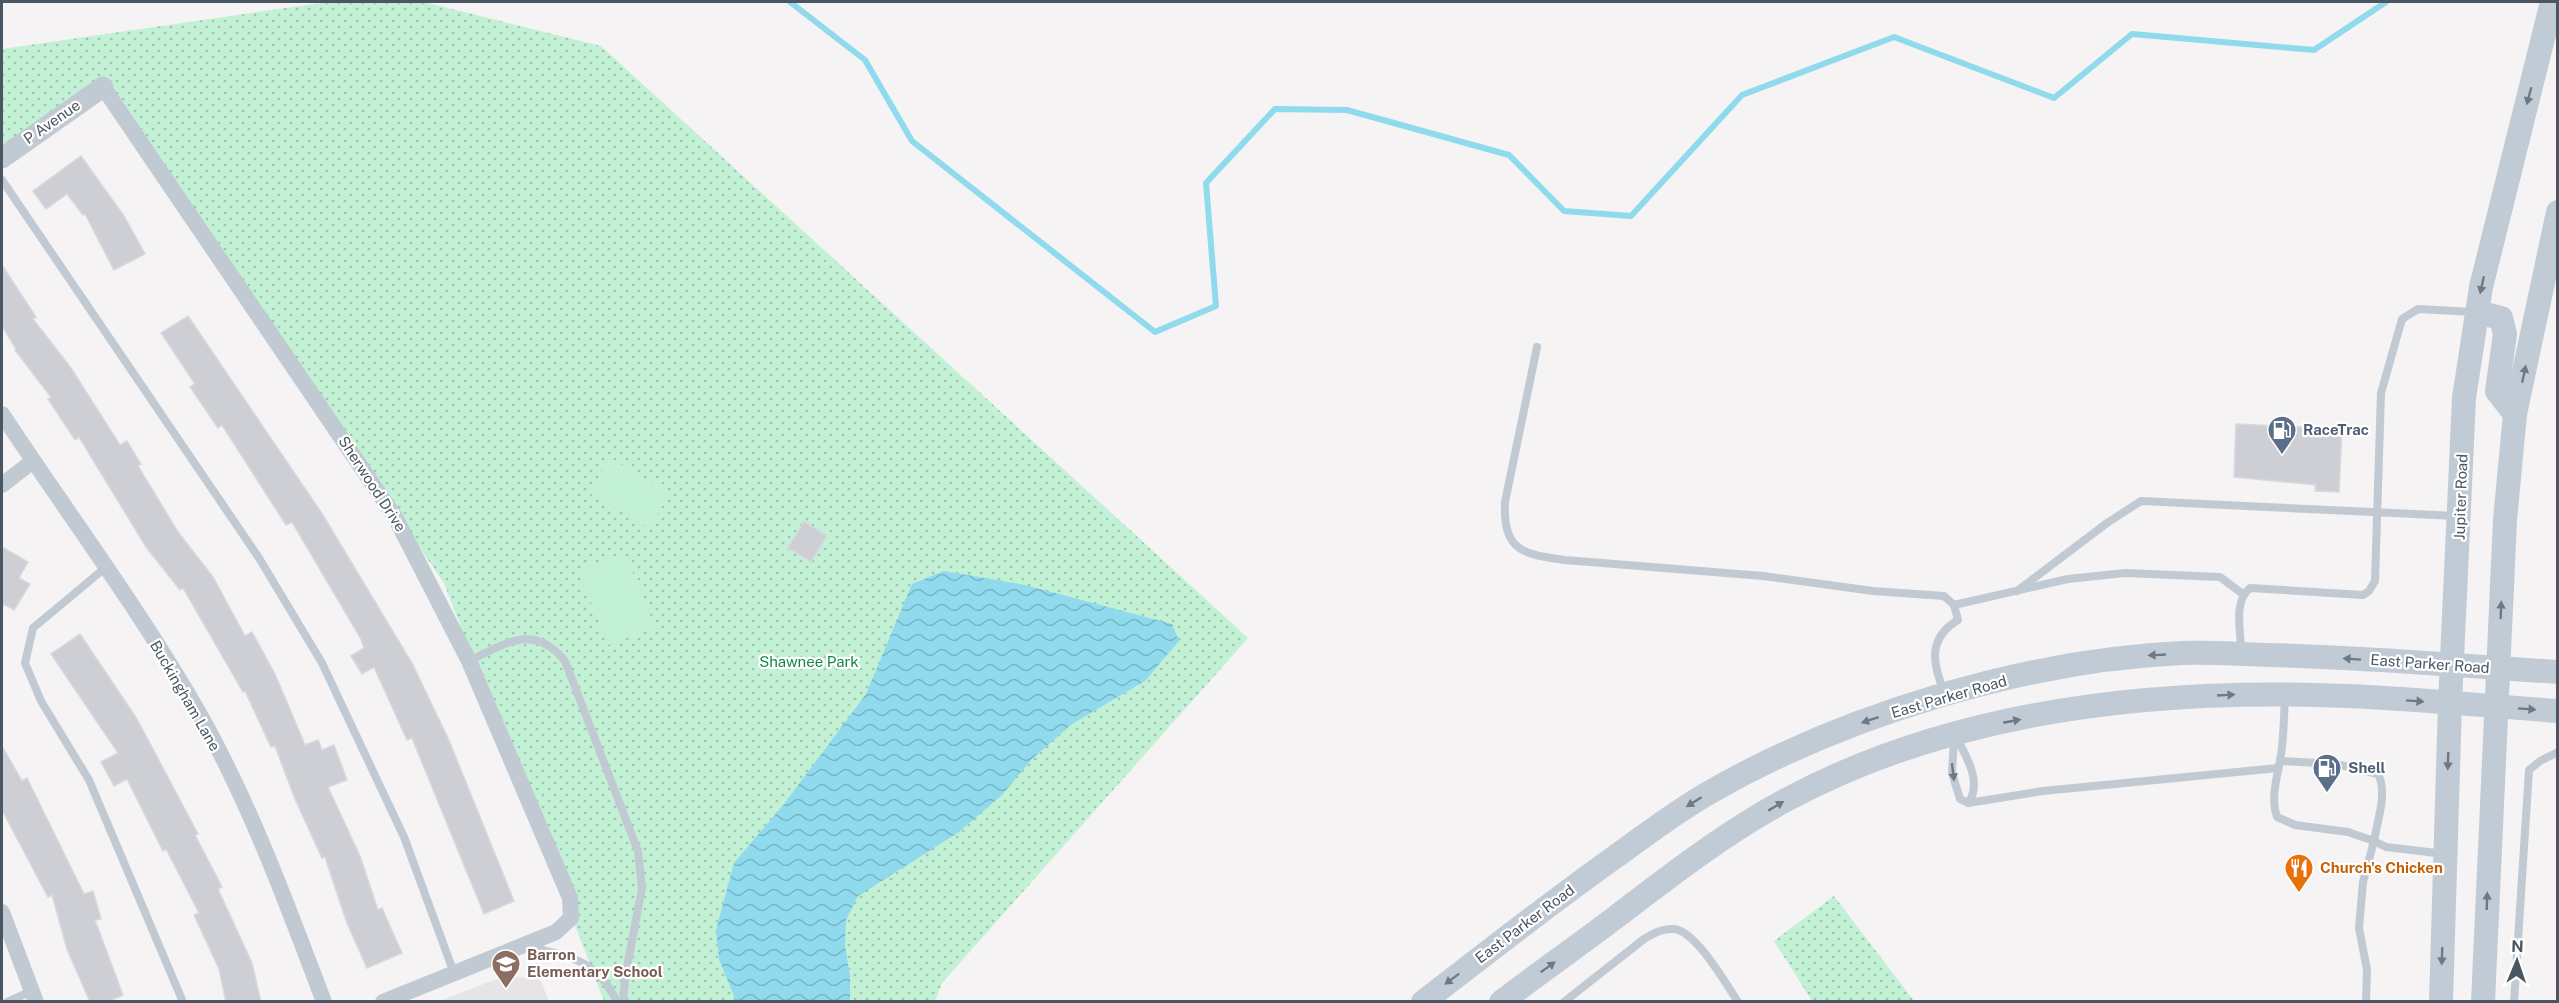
<svg xmlns="http://www.w3.org/2000/svg" width="2559" height="1003" viewBox="0 0 2559 1003" font-family="'Public Sans',sans-serif">
<style>
.education{fill:#e6e4e5}
.grass{fill:url(#grass-dots)}
.pitch{fill:#c3f1d5}
.water{fill:url(#water-waves)}
.lines{fill:none;stroke-linecap:round;stroke-linejoin:round}
.stream{stroke:#90daee;stroke-width:6}
.building{fill:#cdcfd5;stroke:#d7d9de;stroke-width:1.5}
.service{stroke:#c1cad2;stroke-width:8}
.minor{stroke:#c1cad2;stroke-width:16}
.tertiary{stroke:#c1cad2;stroke-width:21}
.secondary{stroke:#c1cbd6;stroke-width:24}
.oneway{fill:#6e7984}
.oneway2{fill:#6e7983}
.labels{text-anchor:middle;stroke-width:4.5;stroke-linejoin:round;paint-order:stroke}
.street-label{font-size:15px;fill:#4a5661;stroke:#fff}
.service-label{font-size:15px;font-weight:bold;fill:#4e5e75;stroke:#fff;text-anchor:start}
.park-label{font-size:15px;fill:#17864f;stroke:#fff}
.food-label{font-size:15px;font-weight:bold;fill:#c56008;stroke:#fff;text-anchor:start}
.education-label{font-size:15px;font-weight:bold;fill:#785e54;stroke:#fff;text-anchor:start}
</style>
<defs>
<pattern id="grass-dots" width="8" height="8" patternUnits="userSpaceOnUse" patternTransform="scale(1.5)"><rect width="8" height="8" fill="#c3f1d5"/><path d="M2 2h.1M6 6h.1" fill="none" stroke="#a0c6b0" stroke-width="1.8" stroke-linecap="round"/></pattern>
<pattern id="water-waves" width="16" height="10" patternUnits="userSpaceOnUse" patternTransform="scale(1.5)"><rect width="16" height="10" fill="#90daee"/><path d="M0 5q4-4 8 0t8 0" fill="none" stroke="#78b4c4"/></pattern>
</defs>
<rect width="100%" height="100%" fill="#f5f3f3"/>
<polygon class="education" points="504,976 540,979 549,1001 440,1001"/>
<g class="grass">
<polygon points="327,2 424,2 601,46 1248,638 942,983 935,1001 604,1001 444,583 103,87 2,169 2,49"/>
<polygon points="1834,896 1914,1001 1812,1001 1774,941"/>
</g>
<g class="pitch">
<polygon points="610,458 670,493 649,528 589,493"/>
<polygon points="625,553 655,627 608,645 578,571"/>
</g>
<polygon class="water" points="944,571 1025,585 1172,624 1179,641 1145,681 1072,724 1032,759 1002,795 959,832 858,896 846,920 845,945 850,977 850,1001 736,1001 719,959 716,930 734,863 784,804 866,694 912,584"/>
<g class="lines">
<polyline class="stream" points="790,2 865,60 912,141 1155,332 1216,306 1206,183 1275,109 1347,110 1509,155 1564,211 1631,216 1742,95 1894,37 2054,98 2132,34 2314,50 2386,2"/>
</g>
<g class="building">
<polygon points="81,156 124,216 145,254 114,270 85,214 83,215 67,194 46,209 33,191"/>
<polygon points="2,265 36,317 33,319 71,368 120,445 127,441 141,464 138,466 178,532 213,577 245,636 252,632 275,674 305,745 318,740 322,750 334,745 347,780 328,787 360,856 378,910 382,908 402,953 367,968 347,923 325,857 322,858 295,799 275,746 271,747 245,691 243,692 183,588 180,590 146,547 79,437 75,440 48,399 51,397 15,350 16,349 2,326"/>
<polygon points="188,316 323,515 412,663 448,738 514,901 484,914 412,738 407,740 374,667 362,674 351,656 364,648 361,639 292,522 286,525 222,425 218,428 190,387 195,384 161,333"/>
<polygon points="2236,424 2342,429 2339,492 2315,491 2316,485 2234,477"/>
<polygon points="804,521 827,536 811,562 788,548"/>
<polygon points="2,547 28,562 19,578 30,584 14,610 4,604 2,609"/>
<polygon points="80,634 137,719 198,834 195,835 222,887 218,889 252,963 261,1002 226,1002 219,969 194,915 199,913 166,849 163,851 127,779 114,786 101,762 118,753 51,654"/>
<polygon points="2,746 22,781 27,778 84,894 93,891 101,919 95,920 123,995 107,1002 90,1002 67,949 52,895 48,897 2,810"/>
</g>
<g class="lines">
<g class="service">
<polyline points="2,180 259,558 322,663 404,837 454,973"/>
<path d="M 1537,347 L 1505,502 C 1503,551 1522,554 1565,560 L 1763,576 L 1873,591 L 1944,596 L 1954,605 L 1958,620 C 1928,638 1932,663 1944,691"/>
<polyline points="105,568 33,628 25,663 41,701 89,780 183,1002"/>
<polyline points="2017,591 2107,523 2141,501 2457,516"/>
<polyline points="1954,605 2068,579 2125,573 2220,577 2243,594"/>
<path d="M 2241,651 C 2241,630 2233,602 2250,588 L 2363,595 L 2369,591 L 2375,581 L 2381,393 L 2402,319 L 2418,309 L 2474,312"/>
<path d="M 469,661 C 505,644 533,622 565,661 L 638,851 L 642,888 L 625,978 L 623,1002"/>
<path d="M 1956,737 C 1966,755 1983,784 1968,803"/>
<polyline points="1954,738 1952,773 1960,799 1968,803 2043,791 2278,768"/>
<path d="M 2280,761 L 2336,764 L 2378,774 C 2388,793 2377,821 2374,841 L 2348,832 L 2295,825 L 2277,817 C 2269,795 2280,770 2282,747 C 2284,730 2284,713 2285,696"/>
<path d="M 527,947 C 570,956 596,959 617,1002"/>
<polyline points="7,1002 32,991"/>
<path d="M 1564,1002 L 1644,939 C 1653,933 1663,928 1674,929 C 1696,931 1726,984 1738,1002"/>
<polyline points="2366,1002 2367,970 2359,928 2363,882 2374,841 2386,847 2445,854"/>
<polyline points="2514,1002 2529,770 2540,761 2558,752"/>
</g>
<g class="minor">
<polyline points="103,87 395,517 469,661 570,898 571,918 556,932 383,1002"/>
<path d="M 2,414 C 69,516 144,615 204,722 C 253,811 288,907 324,1002"/>
<polyline points="2,485 33,461"/>
<polyline points="2,912 36,1002"/>
</g>
<polyline class="tertiary" points="2,158 103,87"/>
<g class="secondary">
<polyline points="2477,312 2501,318 2505,334 2497,391 2515,414"/>
<path d="M 1423,1002 C 1487,953 1550,903 1615,857 C 1647,834 1678,810 1712,791 C 1847,714 2027,660 2182,653 C 2210,652 2239,654 2268,655 C 2365,657 2461,666 2558,672"/>
<path d="M 1501,1002 C 1539,973 1578,946 1616,917 C 1671,875 1725,833 1786,800 C 1955,709 2157,688 2347,696 C 2417,699 2487,706 2558,711"/>
<polyline points="2441,1002 2450,703 2464,398 2481,287 2552,2"/>
<polyline points="2483,1002 2505,520 2515,414 2558,212"/>
</g>
</g>
<defs><path id="oneway-solid" d="M-6-.8H1V-3.2L6.5 0L1 3.2V.8H-6Z" transform="scale(1.5)"/></defs>
<g class="oneway">
<use href="#oneway-solid" transform="translate(2529 96) rotate(105)"/>
<use href="#oneway-solid" transform="translate(2482 285) rotate(102)"/>
<use href="#oneway-solid" transform="translate(2524 374) rotate(-78)"/>
<use href="#oneway-solid" transform="translate(2501 610) rotate(-88)"/>
<use href="#oneway-solid" transform="translate(2157 655) rotate(177)"/>
<use href="#oneway-solid" transform="translate(2352 659) rotate(-176)"/>
<use href="#oneway-solid" transform="translate(2226 695) rotate(-3)"/>
<use href="#oneway-solid" transform="translate(2415 701) rotate(4)"/>
<use href="#oneway-solid" transform="translate(2527 709) rotate(4)"/>
<use href="#oneway-solid" transform="translate(1870 720) rotate(161)"/>
<use href="#oneway-solid" transform="translate(2012 721) rotate(-11)"/>
<use href="#oneway-solid" transform="translate(2448 761) rotate(92)"/>
<use href="#oneway-solid" transform="translate(1694 802) rotate(148)"/>
<use href="#oneway-solid" transform="translate(1776 806) rotate(-31)"/>
<use href="#oneway-solid" transform="translate(2487 901) rotate(-88)"/>
<use href="#oneway-solid" transform="translate(2442 956) rotate(92)"/>
<use href="#oneway-solid" transform="translate(1548 967) rotate(-36)"/>
<use href="#oneway-solid" transform="translate(1452 979) rotate(143)"/>
</g>
<use class="oneway2" href="#oneway-solid" transform="translate(1953 772) rotate(83)"/>
<defs>
<g id="fuel-pin" transform="scale(1.5)"><path d="M0 17L-7.5 6A9.5 9.5 0 1 1 7.5 6Z" fill="#5c6f8a" stroke="#fff"/><path d="M-5.5-6h7V0h2V4h1.3V-2.5L3-4.5l.8-.8L6-3V5H2.5V1h-1V6h-7ZM-4.2-4.7v3.2H.2V-4.7Z" fill="#fff"/></g>
<g id="restaurant-pin" transform="scale(1.5)"><path d="M0 17L-7.5 6A9.5 9.5 0 1 1 7.5 6Z" fill="#e8710a" stroke="#fff"/><path d="M-5-6h1v4h1v-4h1v4h1v-4h1v5L-1.5 .5V6h-2V.5L-5-1ZM5-6V6H3V1.5H1.5Q1.5-4 5-6Z" fill="#fff"/></g>
<g id="school-pin" transform="scale(1.5)"><path d="M0 17L-7.5 6A9.5 9.5 0 1 1 7.5 6Z" fill="#8d6e63" stroke="#fff"/><path d="M0-5L7-2L0 1L-7-2ZM-4 1L0 2.5L4 1V4Q0 6-4 4Z" fill="#fff"/></g>
</defs>
<g fill-rule="evenodd">
<use href="#fuel-pin" x="2282" y="430"/>
<use href="#fuel-pin" x="2327" y="768"/>
<use href="#restaurant-pin" x="2299" y="868"/>
<use href="#school-pin" x="506" y="964"/>
</g>
<g class="labels">
<g class="street-label">
<text transform="translate(52 122) rotate(-35)" y="5">P Avenue</text>
<text transform="translate(372 484) rotate(57)" y="5">Sherwood Drive</text>
<text transform="translate(2461 497) rotate(-88)" y="5">Jupiter Road</text>
<text transform="translate(2430 664) rotate(4)" y="5">East Parker Road</text>
<text transform="translate(185 696) rotate(60)" y="5">Buckingham Lane</text>
<text transform="translate(1949 697) rotate(-16)" y="5">East Parker Road</text>
<text transform="translate(1525 924) rotate(-37)" y="5">East Parker Road</text>
</g>
<g class="service-label">
<text x="2303" y="435">RaceTrac</text>
<text x="2348" y="773">Shell</text>
</g>
<g class="park-label">
<text x="809" y="667">Shawnee Park</text>
</g>
<g class="food-label">
<text x="2320" y="873">Church's Chicken</text>
</g>
<g class="education-label">
<text x="527" y="960">Barron<tspan x="527" dy="17">Elementary School</tspan></text>
</g>
</g>
<rect width="2559" height="1003" fill="none" stroke="#4a5661" stroke-width="6"/>
<g transform="translate(2517 961) rotate(2)" stroke="#ffffff" stroke-width="4.5" paint-order="stroke">
<path d="M0-4.5L10 22L0 15L-10 22Z" fill="#4a5661"/>
<text y="-9" font-size="16" font-weight="bold" text-anchor="middle" fill="#4a5661">N</text>
</g>
</svg>
